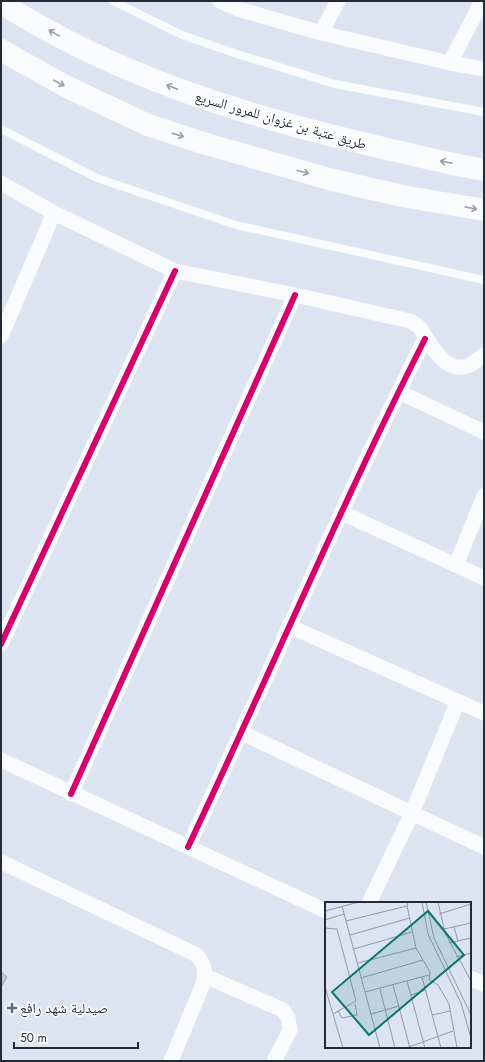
<svg xmlns="http://www.w3.org/2000/svg" width="485" height="1062" viewBox="0 0 485 1062" font-family="Jost,'Noto Naskh Arabic',sans-serif">
<style>
.building{fill:#bfc6d2;stroke:#989faa}
.lines{fill:none;stroke-linecap:round;stroke-linejoin:round}
.lane{stroke:#fafbfd;stroke-width:8}
.street{stroke:#fafbfd;stroke-width:15}
.highway{stroke:#fafbfd;stroke-width:22}
.cycleway-casing{stroke:#fff;stroke-width:8}
.cycleway{stroke:#d6006c;stroke-width:6}
.oneway{stroke:#9a9da3}
.poi-dot{fill:#646b78;stroke:#fff;stroke-width:1.5}
.labels{text-anchor:middle;stroke-width:3;stroke-linejoin:round;paint-order:stroke}
.street-label{font-size:14px;fill:#242a36;stroke:#fff}
.poi-label{font-size:14px;fill:#242a36;stroke:#fff;text-anchor:start}
.inset-road{fill:none;stroke:#929aa7;stroke-width:1}
.view{fill:#0f766e;fill-opacity:0.15;stroke:#0f766e;stroke-width:2}
.inset-edge{fill:none;stroke:#242a36;stroke-width:2}
</style>
<rect width="100%" height="100%" fill="#dce4f2"/>
<polygon class="building" points="1,972 7,977 1,987"/>
<g class="lines">
<g class="lane">
<polyline points="113,1 182,35 240,55 335,84 484,112"/>
<polyline points="1,129 97,178 236,225 484,280"/>
</g>
<g class="street">
<polyline points="220,1 238,9 321,33 450,63 484,69"/>
<polyline points="321,33 338,1"/>
<polyline points="450,63 482,1"/>
<path d="M 1,183 L 54,213 L 175,271 L 295,295 L 410,321 C 413,323 417,325 420,328 C 430,343 444,374 468,366 C 473,364 479,358 484,355"/>
<polyline points="1,336 54,213"/>
<polyline points="399,392 484,432"/>
<polyline points="342,513 484,578"/>
<polyline points="456,565 484,496"/>
<polyline points="289,626 484,713"/>
<polyline points="1,644 175,271"/>
<polyline points="242,733 484,847"/>
<polyline points="1,760 326,911"/>
<polyline points="71,794 295,295"/>
<path d="M 188,847 C 268,678 341,505 425,339"/>
<path d="M 1,862 L 195,954 C 205,963 206,972 203,984 L 171,1061"/>
<polyline points="369,903 412,813 458,701"/>
<polyline points="205,976 283,1010 288,1018 290,1030 274,1061"/>
<polyline points="470,978 484,984"/>
</g>
<g class="highway">
<path d="M 1,3 C 110,72 229,111 354,141 C 397,151 440,162 484,170"/>
<polyline points="1,50 65,86 148,125 206,144 333,180 402,196 484,210"/>
</g>
<g class="cycleway-casing">
<g id="cycleway">
<polyline points="1,644 175,271"/>
<polyline points="71,794 295,295"/>
<path d="M 188,847 C 268,678 341,505 425,339"/>
</g>
</g>
<use href="#cycleway" class="cycleway"/>
</g>
<defs><path id="oneway-shaft" d="M-6 0H5M1.5-3L5.5 0L1.5 3" fill="none" stroke-width="1.6" stroke-linecap="round" stroke-linejoin="round"/></defs>
<g class="oneway">
<use href="#oneway-shaft" transform="translate(54 33) rotate(-151)"/>
<use href="#oneway-shaft" transform="translate(59 83) rotate(28)"/>
<use href="#oneway-shaft" transform="translate(172 87) rotate(-159)"/>
<use href="#oneway-shaft" transform="translate(178 135) rotate(18)"/>
<use href="#oneway-shaft" transform="translate(446 162) rotate(-168)"/>
<use href="#oneway-shaft" transform="translate(303 172) rotate(15)"/>
<use href="#oneway-shaft" transform="translate(471 208) rotate(10)"/>
</g>
<path class="poi-dot" d="M10 1002h4v4h4v4h-4v4h-4v-4h-4v-4h4z"/>
<g class="labels">
<g class="street-label">
<text transform="translate(281 120) rotate(16)" y="5">طريق عتبة بن غزوان للمرور السريع</text>
</g>
<g class="poi-label">
<text x="20" y="1013">صيدلية شهد رافع</text>
</g>
</g>
<g transform="translate(325 902)">
<rect width="146" height="146" fill="#dce4f2"/>
<path class="inset-road" d="M 97,0 L 103,32 L 136,101 L 146,136M 101,0 L 109,36 L 146,113M 113,0 L 120,31 L 146,79M 17,4 L 55,146M 82,4 L 91,46 L 105,70 L 104,78 L 113,83 L 124,102 L 132,146M 0,9 L 34,0M 114,12 L 146,2M 0,18 L 19,12M 21,19 L 82,4 L 83,0M 129,25 L 133,39M 0,26 L 12,27 L 31,99 L 8,112M 119,27 L 146,21M 25,33 L 85,16M 124,41 L 146,36M 29,47 L 87,30M 131,55 L 146,51M 33,61 L 91,46M 97,75 L 116,146M 36,76 L 98,58M 82,79 L 100,146M 68,83 L 85,146M 0,85 L 18,146M 55,87 L 70,146M 40,90 L 104,73M 86,93 L 101,88M 13,109 L 17,116 L 32,113 L 30,102M 46,112 L 74,104M 107,113 L 125,109M 81,146 L 128,129"/>
<path class="view" d="M 103,9 L 139,53 L 44,133 L 7,90 Z"/>
<rect width="146" height="146" class="inset-edge"/>
</g>
<rect width="485" height="1062" fill="none" stroke="#242a36" stroke-width="4"/>
<path d="M14 1042v6h124v-6" fill="none" stroke="#242a36" stroke-width="2"/>
<text x="20" y="1042" font-size="12" fill="#242a36" stroke="#ffffff" stroke-width="3" paint-order="stroke">50 m</text>
</svg>
